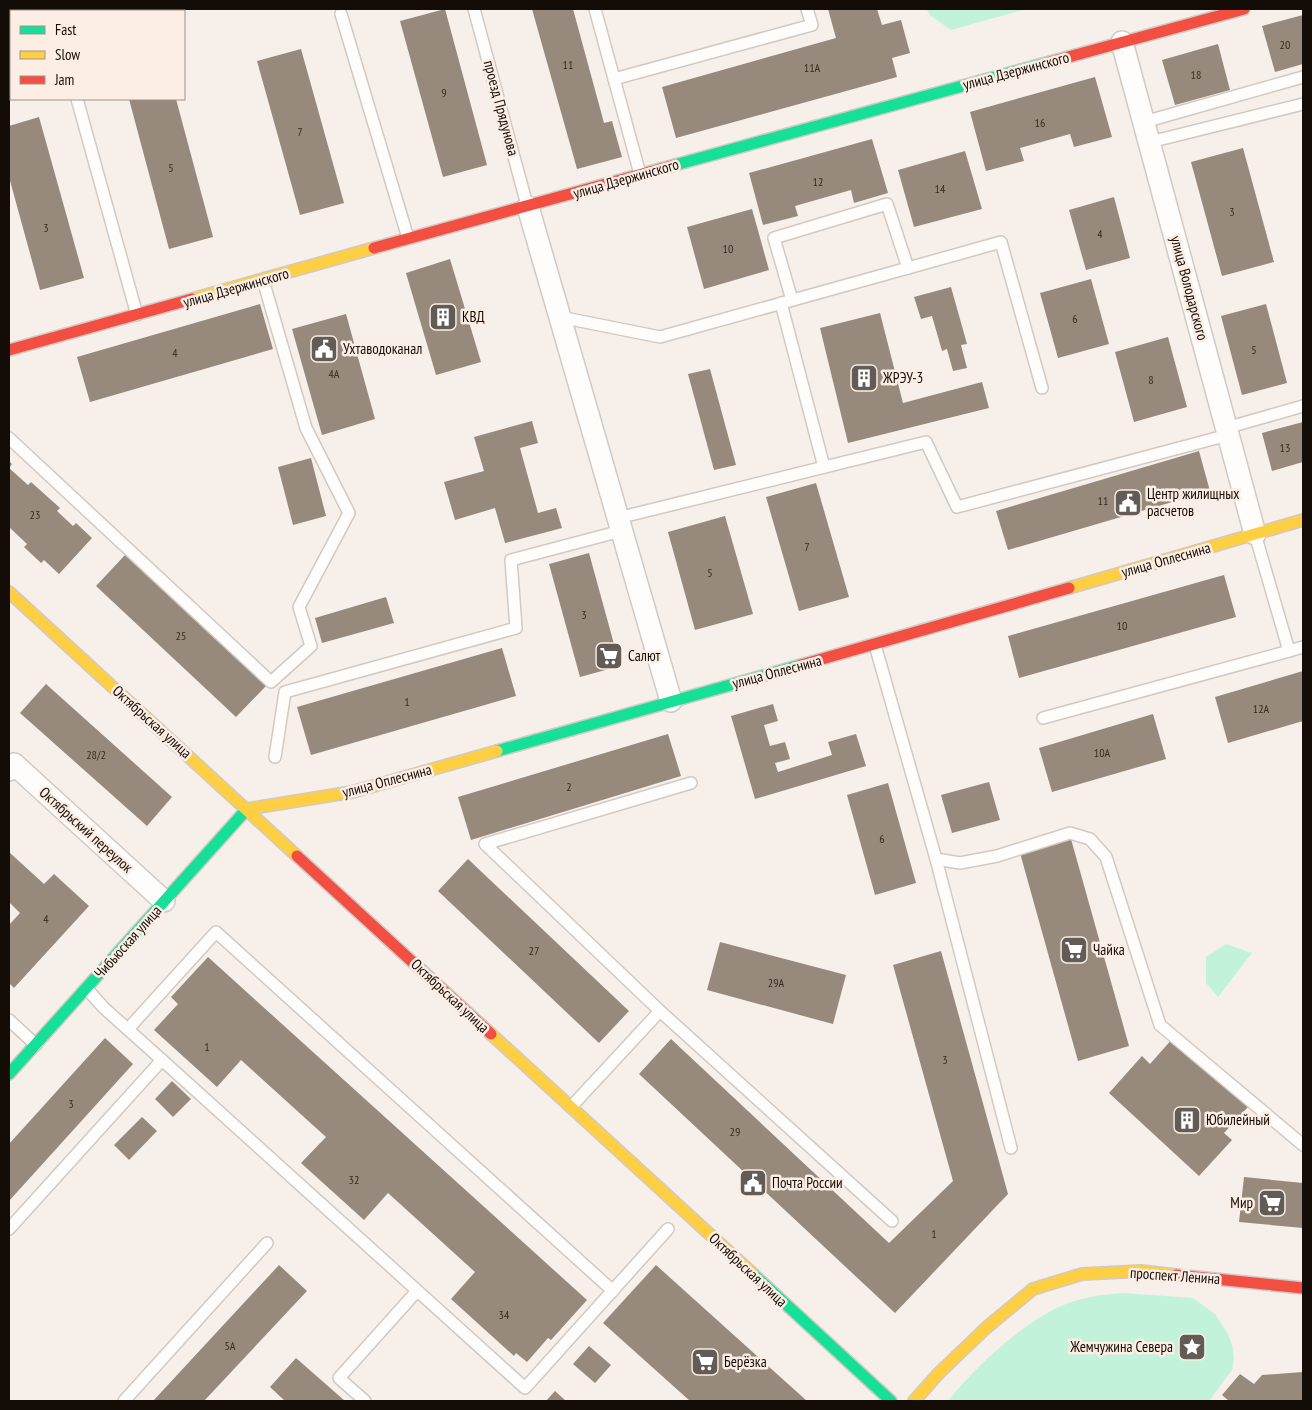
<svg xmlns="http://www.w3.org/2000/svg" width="1312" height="1410" viewBox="0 0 1312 1410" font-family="'PT Sans Narrow',sans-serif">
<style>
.green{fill:#c2f3da}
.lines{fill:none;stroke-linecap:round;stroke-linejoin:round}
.river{stroke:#7cc0e4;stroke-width:38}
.building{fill:#978a7d}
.lane-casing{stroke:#d1cac4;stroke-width:14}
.street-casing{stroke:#d1cac4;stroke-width:24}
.fast-casing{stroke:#d1cac4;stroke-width:14}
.slow-casing{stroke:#d1cac4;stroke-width:14}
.jam-casing{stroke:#d1cac4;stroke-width:14}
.lane{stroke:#fefdfc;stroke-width:11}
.street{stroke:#fefdfc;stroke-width:21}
.fast{stroke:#16e098;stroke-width:11}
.slow{stroke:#ffcf43;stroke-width:11}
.jam{stroke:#f24e42;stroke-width:11}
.labels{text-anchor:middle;stroke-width:5;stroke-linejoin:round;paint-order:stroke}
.number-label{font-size:12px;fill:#352c24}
.street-label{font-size:15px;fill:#140d07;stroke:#fceee4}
.poi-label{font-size:15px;fill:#140d07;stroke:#fceee4;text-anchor:start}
</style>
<rect width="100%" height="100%" fill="#f6efea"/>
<g class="green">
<polygon points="926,9 1026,9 951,30 931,16"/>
<polygon points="1226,944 1252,953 1218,997 1206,983 1206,957"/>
<path d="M 1123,1293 L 1193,1298 L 1215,1314 L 1228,1334 L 1233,1348 L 1234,1360 L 1232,1370 L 1209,1401 L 948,1401 C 975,1367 1025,1320 1066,1304 C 1085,1297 1103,1294 1123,1293 Z"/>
</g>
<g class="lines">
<g class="river">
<polyline points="96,11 104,9"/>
<polyline points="9,41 11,40"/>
</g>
</g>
<g class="building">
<polygon points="445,9 487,165 443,177 400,21"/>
<polygon points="532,9 573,9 604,123 612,121 622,157 577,169"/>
<polygon points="828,9 877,9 882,25 901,20 910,53 892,58 897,77 676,138 662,87 836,38"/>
<polygon points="1303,15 1303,64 1275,72 1262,26"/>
<polygon points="1218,44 1230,90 1175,105 1162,60"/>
<polygon points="301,49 344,203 300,215 257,61"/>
<polygon points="1095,77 1112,137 1074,147 1070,134 1020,148 1024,161 986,171 970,112"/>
<polygon points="129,99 176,99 213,237 169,249"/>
<polygon points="39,117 84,278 40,290 9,177 9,126"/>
<polygon points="872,139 888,193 854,203 851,190 795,206 798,216 763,225 749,173"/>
<polygon points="1243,148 1274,262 1222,276 1191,162"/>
<polygon points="965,151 982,209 914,227 898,170"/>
<polygon points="1114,197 1130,258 1086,270 1069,210"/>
<polygon points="752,209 769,270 704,289 687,227"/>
<polygon points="450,259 481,362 436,375 406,273"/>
<polygon points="1091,279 1109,344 1058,358 1040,293"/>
<polygon points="951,287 967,344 961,345 967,368 953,371 947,349 942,351 932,316 921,319 914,297"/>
<polygon points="260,304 273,349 90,402 77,357"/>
<polygon points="1266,304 1287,383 1242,395 1221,316"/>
<polygon points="880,313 903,403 982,382 989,408 848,443 820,328"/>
<polygon points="346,314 375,419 322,435 292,329"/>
<polygon points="1168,337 1187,407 1134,422 1115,352"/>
<polygon points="710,369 736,465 714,470 688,374"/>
<polygon points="532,421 538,443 520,448 538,513 556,508 562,528 505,543 495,508 455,520 444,482 484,471 474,437"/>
<polygon points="1303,422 1303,462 1272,471 1262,433"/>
<polygon points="1199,451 1210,491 1008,550 996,511"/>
<polygon points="311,458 326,516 293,525 278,467"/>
<polygon points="9,461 12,464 9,468 28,485 31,482 60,508 57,511 73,526 76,523 92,538 59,574 44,560 41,563 24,547 27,544 9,527"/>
<polygon points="816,483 849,597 799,611 766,497"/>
<polygon points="725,516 753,614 695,630 668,532"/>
<polygon points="589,553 620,666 580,677 549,564"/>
<polygon points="126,554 266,686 236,717 96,586"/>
<polygon points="1224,575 1236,617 1019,678 1008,636"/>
<polygon points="386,597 394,623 322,643 315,618"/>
<polygon points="502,648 516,696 311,755 297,707"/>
<polygon points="1303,671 1303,721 1228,743 1215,697"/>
<polygon points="46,684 172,797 147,826 20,713"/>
<polygon points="773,704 778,721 764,725 770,746 785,742 790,759 775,763 778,772 832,755 828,742 856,734 866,766 755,799 731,716"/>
<polygon points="1153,714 1166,759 1052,792 1039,748"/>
<polygon points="668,734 681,776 471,840 458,797"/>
<polygon points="989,782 1000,820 952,833 941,795"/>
<polygon points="888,783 916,883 875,895 847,795"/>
<polygon points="1071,839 1129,1046 1078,1061 1020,853"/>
<polygon points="9,852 44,884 54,874 89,906 14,988 9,983 9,925 20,913 9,902"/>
<polygon points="468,859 629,1011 599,1043 438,891"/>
<polygon points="720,942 846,975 833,1024 707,990"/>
<polygon points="941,951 1008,1194 895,1313 639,1074 671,1039 889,1243 953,1181 893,965"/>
<polygon points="208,957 587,1300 551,1340 548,1338 527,1362 516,1353 514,1356 451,1299 475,1272 388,1193 364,1220 301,1163 326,1137 241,1060 217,1087 154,1030 178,1004 171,997"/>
<polygon points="105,1038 133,1064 9,1201 9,1144"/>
<polygon points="1173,1038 1248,1107 1224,1133 1232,1140 1199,1176 1109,1093 1142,1056 1150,1064"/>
<polygon points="172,1081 191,1099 173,1117 155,1099"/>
<polygon points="142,1117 157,1131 129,1160 114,1145"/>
<polygon points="1244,1177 1303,1183 1303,1228 1239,1222"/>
<polygon points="279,1265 307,1291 204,1401 153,1401"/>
<polygon points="656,1265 807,1401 690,1401 603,1323"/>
<polygon points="589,1346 611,1365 595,1383 573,1364"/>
<polygon points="296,1358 345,1401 285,1401 270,1387"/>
<polygon points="1303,1372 1303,1401 1229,1401 1222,1395 1240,1374 1254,1384 1262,1375"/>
<polygon points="555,1391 566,1401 546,1401"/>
</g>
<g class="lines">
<g class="lane-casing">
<g id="lane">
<polyline points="474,9 527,205"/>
<polyline points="595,9 640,174"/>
<polyline points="341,14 408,238"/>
<polyline points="614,79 812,25 807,9"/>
<polyline points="77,99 137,315"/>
<polyline points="1144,122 1303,77"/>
<polyline points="1150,142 1303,104"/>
<polyline points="908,268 1001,242 1042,388"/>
<polyline points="781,303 824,467"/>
<polyline points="560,317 660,337 908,268 887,204 774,238 792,300"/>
<polyline points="1226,428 1303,406"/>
<polyline points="9,438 271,682 311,646 299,607 349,513 306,428 263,280"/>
<polyline points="618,518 926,442 957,507 1228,435"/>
<polyline points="1255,534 1289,651 1303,647"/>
<polyline points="875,645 936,859 960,863 997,856 1070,833 1090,839 1106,857 1160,1025 1303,1145"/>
<polyline points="1043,718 1289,651"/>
<polyline points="275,757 285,692 516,628 511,560 621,531"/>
<polyline points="936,859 1011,1148"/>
<polyline points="86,988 104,1008 162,1060"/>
<polyline points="660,1011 892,1221"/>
<polyline points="9,1020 36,1045"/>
<polyline points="128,1029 216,932 613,1291"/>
<polyline points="571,1107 660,1011 485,844 691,783"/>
<polyline points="9,1229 162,1060 525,1388 668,1229"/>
<polyline points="124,1401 267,1243"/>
<polyline points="365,1401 339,1378 417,1291"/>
</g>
</g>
<g class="street-casing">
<g id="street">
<polyline points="1122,42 1255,534"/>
<polyline points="528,207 671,701"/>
<polyline points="9,770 14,764 164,901"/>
</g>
</g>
<g class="fast-casing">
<g id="fast">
<polyline points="675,165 1050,62"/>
<polyline points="497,751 801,665"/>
<polyline points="9,1074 247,809"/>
<polyline points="753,1274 891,1401"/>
</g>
</g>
<g class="slow-casing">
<g id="slow">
<polyline points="192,299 374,248"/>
<polyline points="1069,588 1303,520"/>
<polyline points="9,592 297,856"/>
<polyline points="247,809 352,792 497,751"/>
<polyline points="491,1034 753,1274"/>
<polyline points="914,1401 939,1373 986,1328 1033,1289 1082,1274 1141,1271 1176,1275"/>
</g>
</g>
<g class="jam-casing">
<g id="jam">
<polyline points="1050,62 1244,9"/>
<polyline points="374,248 675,165"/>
<polyline points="9,350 192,299"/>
<polyline points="801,665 1069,588"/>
<polyline points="297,856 491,1034"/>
<polyline points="1176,1275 1303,1288"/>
</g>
</g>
<use href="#lane" class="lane"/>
<use href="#street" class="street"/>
<use href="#fast" class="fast"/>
<use href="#slow" class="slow"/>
<use href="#jam" class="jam"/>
</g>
<defs>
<g id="building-square" transform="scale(1.4375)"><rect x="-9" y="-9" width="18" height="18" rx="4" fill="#635c56" stroke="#fceee4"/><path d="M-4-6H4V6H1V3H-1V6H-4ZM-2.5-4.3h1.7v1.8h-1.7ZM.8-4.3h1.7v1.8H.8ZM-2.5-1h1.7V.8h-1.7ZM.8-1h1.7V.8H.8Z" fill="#fff"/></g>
<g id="civic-square" transform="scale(1.4375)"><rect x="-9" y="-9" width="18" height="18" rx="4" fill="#635c56" stroke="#fceee4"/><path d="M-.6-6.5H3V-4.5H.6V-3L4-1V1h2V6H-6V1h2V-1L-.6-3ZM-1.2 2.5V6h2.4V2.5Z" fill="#fff"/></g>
<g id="supermarket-square" transform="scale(1.4375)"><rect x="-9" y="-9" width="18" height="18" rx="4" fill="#635c56" stroke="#fceee4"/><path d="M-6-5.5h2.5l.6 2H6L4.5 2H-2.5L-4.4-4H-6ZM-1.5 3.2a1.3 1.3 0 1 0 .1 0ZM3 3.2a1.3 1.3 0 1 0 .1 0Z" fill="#fff"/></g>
<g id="sight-square" transform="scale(1.4375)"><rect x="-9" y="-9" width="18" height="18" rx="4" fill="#635c56" stroke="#fceee4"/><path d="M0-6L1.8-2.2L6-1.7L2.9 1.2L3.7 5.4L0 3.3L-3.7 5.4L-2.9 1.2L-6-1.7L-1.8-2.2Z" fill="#fff"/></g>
</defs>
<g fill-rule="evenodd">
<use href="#building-square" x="443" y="317"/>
<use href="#civic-square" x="324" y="349"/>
<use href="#building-square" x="864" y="378"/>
<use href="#civic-square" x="1128" y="503"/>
<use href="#supermarket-square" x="609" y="656"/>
<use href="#supermarket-square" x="1074" y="950"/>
<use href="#building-square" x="1187" y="1120"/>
<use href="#civic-square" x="753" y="1183"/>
<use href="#supermarket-square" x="1272" y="1203"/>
<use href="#sight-square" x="1192" y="1347"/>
<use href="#supermarket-square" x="705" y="1362"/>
</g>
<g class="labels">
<g class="number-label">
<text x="1285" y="49">20</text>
<text x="568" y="69">11</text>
<text x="812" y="72">11А</text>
<text x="1196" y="79">18</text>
<text x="444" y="97">9</text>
<text x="1040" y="127">16</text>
<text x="300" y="136">7</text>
<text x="171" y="172">5</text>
<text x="818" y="186">12</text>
<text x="940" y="193">14</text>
<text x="1232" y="216">3</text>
<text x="46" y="232">3</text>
<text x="1100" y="238">4</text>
<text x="728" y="253">10</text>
<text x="1075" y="323">6</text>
<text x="1254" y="354">5</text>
<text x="175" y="357">4</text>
<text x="334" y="378">4А</text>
<text x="1151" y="384">8</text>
<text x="1285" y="452">13</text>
<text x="1103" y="505">11</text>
<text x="35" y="519">23</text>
<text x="807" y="551">7</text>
<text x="710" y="577">5</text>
<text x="584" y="619">3</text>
<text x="1122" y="630">10</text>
<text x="181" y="640">25</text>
<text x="407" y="706">1</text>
<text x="1261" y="713">12А</text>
<text x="1102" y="757">10А</text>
<text x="96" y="759">28/2</text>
<text x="569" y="791">2</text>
<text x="882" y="843">6</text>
<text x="46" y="923">4</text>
<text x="534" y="955">27</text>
<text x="776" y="987">29А</text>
<text x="207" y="1051">1</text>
<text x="945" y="1064">3</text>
<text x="71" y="1108">3</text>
<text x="735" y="1136">29</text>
<text x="354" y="1184">32</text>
<text x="934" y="1238">1</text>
<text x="504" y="1319">34</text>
<text x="230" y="1350">5А</text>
</g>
<g class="street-label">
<text transform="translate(1016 71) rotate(-15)" y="5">улица Дзержинского</text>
<text transform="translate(501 108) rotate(75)" y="5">проезд Прядунова</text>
<text transform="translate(626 179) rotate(-16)" y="5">улица Дзержинского</text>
<text transform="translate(236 288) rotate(-16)" y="5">улица Дзержинского</text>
<text transform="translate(1189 288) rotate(75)" y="5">улица Володарского</text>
<text transform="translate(1166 560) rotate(-16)" y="5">улица Оплеснина</text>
<text transform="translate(777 672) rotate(-15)" y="5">улица Оплеснина</text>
<text transform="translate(152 722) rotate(42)" y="5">Октябрьская улица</text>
<text transform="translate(387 781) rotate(-15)" y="5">улица Оплеснина</text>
<text transform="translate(86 830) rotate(42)" y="5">Октябрьский переулок</text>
<text transform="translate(128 942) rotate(-48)" y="5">Чибьюская улица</text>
<text transform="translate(450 996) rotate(43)" y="5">Октябрьская улица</text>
<text transform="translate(748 1270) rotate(43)" y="5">Октябрьская улица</text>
<text transform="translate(1175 1276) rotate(4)" y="5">проспект Ленина</text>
</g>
<g class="poi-label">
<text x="462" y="322">КВД</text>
<text x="343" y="354">Ухтаводоканал</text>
<text x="883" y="383">ЖРЭУ-3</text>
<text x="1147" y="499">Центр жилищных<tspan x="1147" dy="17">расчетов</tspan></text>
<text x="628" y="661">Салют</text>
<text x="1093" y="955">Чайка</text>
<text x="1206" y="1125">Юбилейный</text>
<text x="772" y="1188">Почта России</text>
<text x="1253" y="1208" text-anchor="end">Мир</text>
<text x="1173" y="1352" text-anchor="end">Жемчужина Севера</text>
<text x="724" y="1367">Берёзка</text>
</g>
</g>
<rect width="1312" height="1410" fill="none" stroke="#140d07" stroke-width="20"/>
<rect x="10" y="10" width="175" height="90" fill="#fceee4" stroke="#9f948c"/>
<rect x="20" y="26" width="25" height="8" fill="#16e098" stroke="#9f948c"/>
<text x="55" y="35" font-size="15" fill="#140d07">Fast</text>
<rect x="20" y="51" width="25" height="8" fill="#ffcf43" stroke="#9f948c"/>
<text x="55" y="60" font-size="15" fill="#140d07">Slow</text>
<rect x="20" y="76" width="25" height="8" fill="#f24e42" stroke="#9f948c"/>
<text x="55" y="85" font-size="15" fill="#140d07">Jam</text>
</svg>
